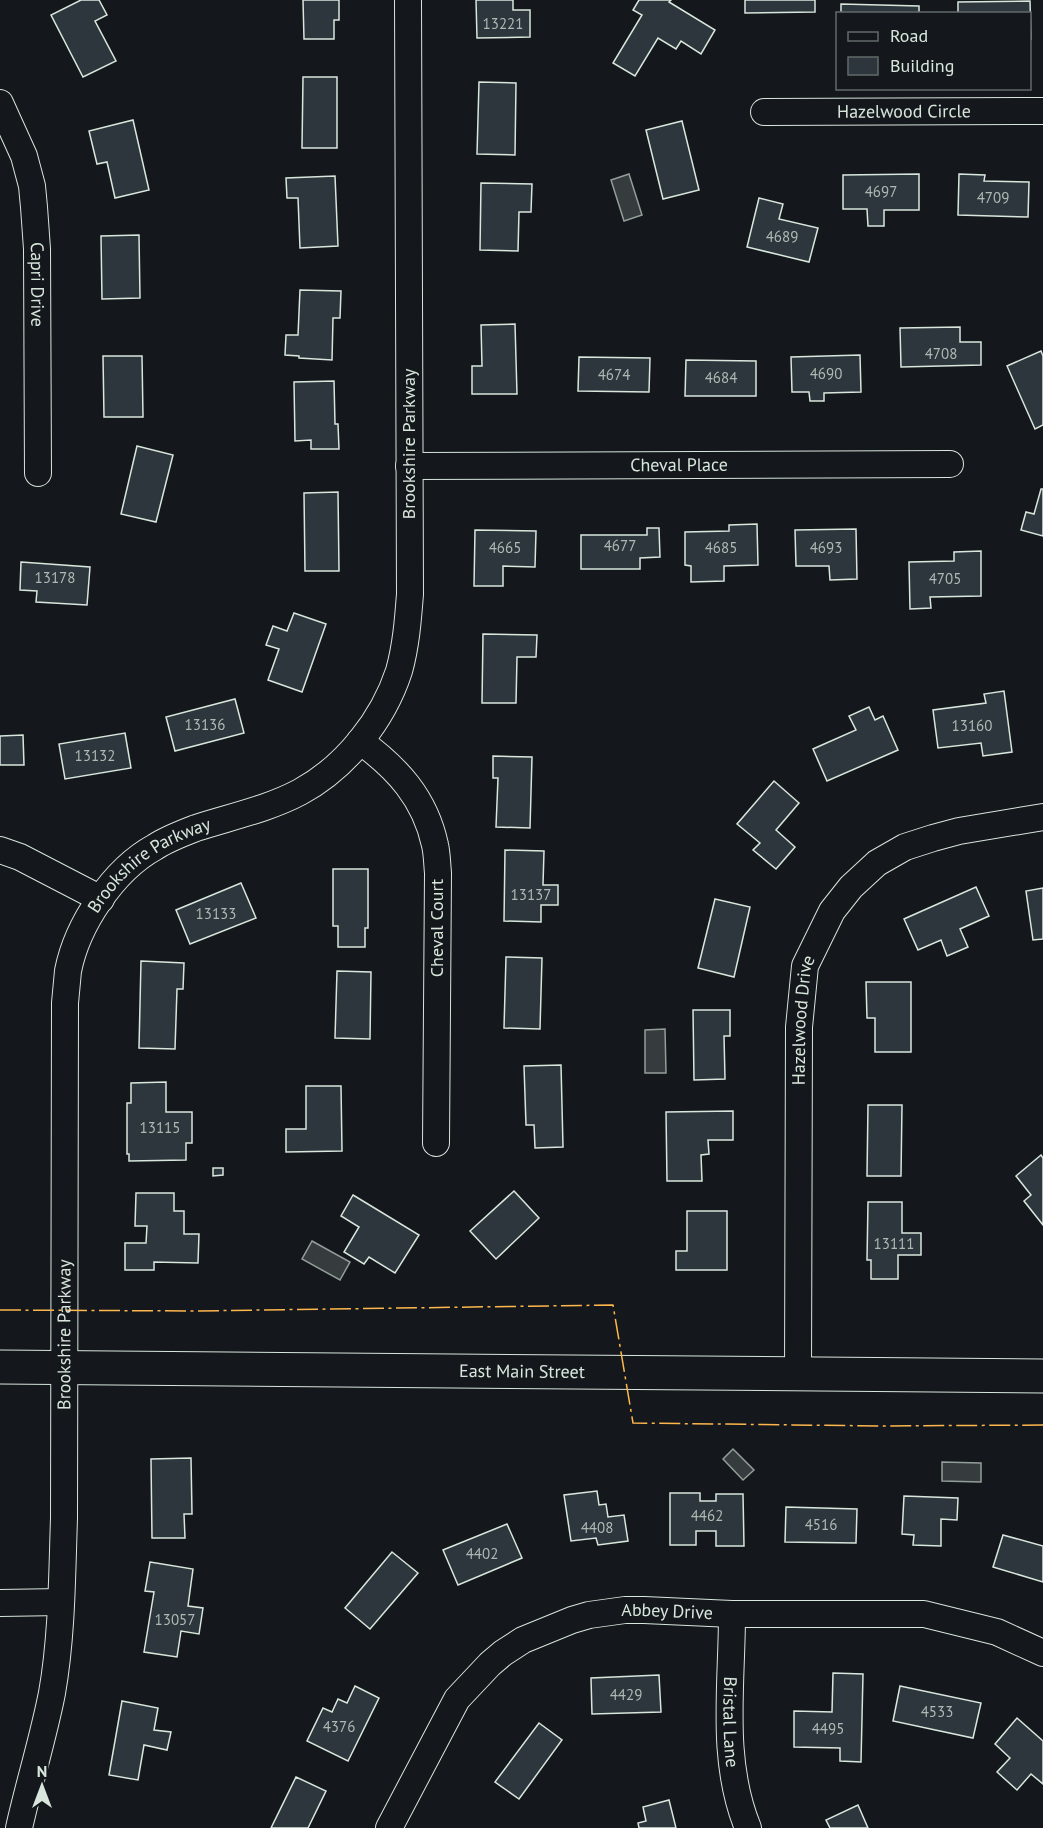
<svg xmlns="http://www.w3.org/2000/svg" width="1043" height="1828" viewBox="0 0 1043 1828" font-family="'PT Sans',sans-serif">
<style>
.water{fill:#363b3e;stroke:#939e99;stroke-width:1.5}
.building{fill:#2c363c;stroke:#d8e6dc;stroke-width:1.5}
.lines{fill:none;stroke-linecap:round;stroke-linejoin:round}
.minor-casing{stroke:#d8e6dc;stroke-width:28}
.major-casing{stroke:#d8e6dc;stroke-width:35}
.minor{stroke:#14181c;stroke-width:26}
.major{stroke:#14181c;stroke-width:33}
.power{stroke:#ffb74d;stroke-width:1.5;stroke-dasharray:21 4.5 3 4.5;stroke-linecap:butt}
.labels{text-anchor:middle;stroke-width:4.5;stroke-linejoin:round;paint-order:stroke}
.number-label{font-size:15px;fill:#adbab4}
.street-label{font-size:18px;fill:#d8e6dc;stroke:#14181c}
</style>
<rect width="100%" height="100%" fill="#14181c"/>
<g class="water">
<polygon points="629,174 642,215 624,221 611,180"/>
<polygon points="665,1029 666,1073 645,1073 645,1030"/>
<polygon points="312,1241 350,1262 340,1280 302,1259"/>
<polygon points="733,1449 754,1470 743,1480 723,1459"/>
<polygon points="942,1462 981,1463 981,1482 942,1481"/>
</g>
<g class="building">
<polygon points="81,0 99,0 107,15 95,21 116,61 83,77 51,15"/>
<polygon points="303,0 339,0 339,20 334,20 334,39 304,39"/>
<polygon points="476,0 513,0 513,10 530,10 530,37 477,38"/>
<polygon points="639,0 671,0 669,2 715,30 701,54 681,41 676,49 658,38 635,76 613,63 642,15 633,10"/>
<polygon points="745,0 815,0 815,12 745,13"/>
<polygon points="1030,1 1031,39 1030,39 1030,14 958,14 958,2"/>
<polygon points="841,4 919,6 919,14 841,14"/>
<polygon points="303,77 337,77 337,148 302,148"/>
<polygon points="479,82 516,83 515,155 477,154"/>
<polygon points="133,120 149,190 115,198 107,162 97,164 89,131"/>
<polygon points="682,121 699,190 663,199 646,130"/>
<polygon points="919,174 919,210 884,210 884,226 868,226 867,209 843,209 843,175"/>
<polygon points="959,174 985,175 984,181 1029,182 1028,217 958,215"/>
<polygon points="335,176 338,246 300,248 298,198 287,198 286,178"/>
<polygon points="481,183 532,184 531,212 519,212 518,251 480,250"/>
<polygon points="759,198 783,204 779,219 818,228 809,262 747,247"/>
<polygon points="139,235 140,298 102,299 101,236"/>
<polygon points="300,290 341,291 340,318 333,318 332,360 299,358 299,356 285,355 286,335 298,335"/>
<polygon points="515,324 517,394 472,394 472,366 482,366 481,325"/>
<polygon points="960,327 960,342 981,342 981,365 901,367 900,328"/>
<polygon points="1041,351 1043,356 1043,425 1035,429 1007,366"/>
<polygon points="860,355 861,392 824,393 824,401 810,401 809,392 792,392 791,357"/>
<polygon points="103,356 142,356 143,417 104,417"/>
<polygon points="579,357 650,358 649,392 578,391"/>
<polygon points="686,360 756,361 756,396 685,396"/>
<polygon points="334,381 335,424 338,424 339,449 311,449 311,440 295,441 294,382"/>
<polygon points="137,446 173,455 156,522 121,514"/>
<polygon points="1041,489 1043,489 1043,536 1021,530 1026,512 1034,514"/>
<polygon points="338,492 339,571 305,571 304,493"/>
<polygon points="757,524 758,565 724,566 724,581 691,582 691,566 685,565 685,532 729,531 729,525"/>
<polygon points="647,528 659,528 660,557 640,558 640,569 581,569 581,535 647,535"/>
<polygon points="856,529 857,579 830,580 829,566 796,566 795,530"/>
<polygon points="475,530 536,531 535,567 503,566 503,586 474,586"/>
<polygon points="981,551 981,596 930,597 931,608 910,609 909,562 954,561 954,552"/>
<polygon points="21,562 90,567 87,605 36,602 37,591 20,590"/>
<polygon points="294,613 326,624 302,692 268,680 279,649 266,645 273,626 287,631"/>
<polygon points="483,634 537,635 536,657 517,657 516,703 482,703"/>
<polygon points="1004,691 1012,752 983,756 981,743 938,748 933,710 986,703 984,694"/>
<polygon points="235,699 244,733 175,751 166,717"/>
<polygon points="869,707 875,720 883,716 898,750 827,781 813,749 856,730 849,716"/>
<polygon points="125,733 131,768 65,779 59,744"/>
<polygon points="23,735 24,765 0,765 0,736"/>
<polygon points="493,756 532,757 530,828 496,827 498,778 493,778"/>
<polygon points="774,781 799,803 776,830 795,847 776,869 753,850 760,843 737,824"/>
<polygon points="505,850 544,851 543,885 558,885 558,905 541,905 541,922 504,921"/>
<polygon points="333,869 368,869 368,928 365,928 365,947 338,947 338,926 333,926"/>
<polygon points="241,883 256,918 190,944 176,910"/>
<polygon points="976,887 989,916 960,929 968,947 947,956 941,940 918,950 904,919"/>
<polygon points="1043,888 1043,939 1033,940 1026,891"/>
<polygon points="715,899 750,907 734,977 698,968"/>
<polygon points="506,957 542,958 540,1029 504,1028"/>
<polygon points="141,961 184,963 183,989 177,989 175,1049 139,1048"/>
<polygon points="337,971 371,972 370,1039 335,1038"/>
<polygon points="866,982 911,982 911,1052 875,1052 875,1018 867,1018"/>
<polygon points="693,1010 730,1010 730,1036 724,1036 725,1079 694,1080"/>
<polygon points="561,1065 563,1147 535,1148 534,1125 526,1125 524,1066"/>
<polygon points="166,1082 166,1112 192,1112 192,1143 186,1143 186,1160 129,1161 129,1154 127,1154 127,1103 131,1103 131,1083"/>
<polygon points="306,1086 341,1086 342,1151 286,1152 286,1129 306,1129"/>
<polygon points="868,1105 902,1105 901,1176 867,1176"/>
<polygon points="733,1111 733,1140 708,1140 709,1154 701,1155 702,1181 667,1181 666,1112"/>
<polygon points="1041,1155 1043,1158 1043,1225 1024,1201 1031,1195 1016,1176"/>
<polygon points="213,1168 223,1168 223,1175 213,1176"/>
<polygon points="514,1191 539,1218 496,1259 470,1231"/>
<polygon points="136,1193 174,1193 174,1211 184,1211 184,1234 199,1234 198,1263 154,1262 154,1270 125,1270 125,1243 146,1243 147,1226 135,1226"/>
<polygon points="353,1195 419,1235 395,1273 369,1257 364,1264 344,1252 359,1227 341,1216"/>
<polygon points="868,1202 902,1202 902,1233 921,1233 921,1255 898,1255 898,1279 871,1279 871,1260 867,1260"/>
<polygon points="687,1211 727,1211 727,1270 676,1270 676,1251 687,1251"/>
<polygon points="191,1458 192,1514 184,1514 185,1538 152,1538 151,1459"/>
<polygon points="597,1491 599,1505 606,1504 608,1517 624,1515 628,1541 598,1545 596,1538 571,1541 564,1495"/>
<polygon points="670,1493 700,1493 700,1501 716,1501 716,1494 743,1494 744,1546 716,1546 716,1531 696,1531 696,1545 670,1545"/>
<polygon points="904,1496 958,1498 957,1520 941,1519 941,1546 913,1545 914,1535 902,1534"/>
<polygon points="786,1507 857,1509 856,1543 785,1542"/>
<polygon points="507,1524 522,1558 458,1585 443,1550"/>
<polygon points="1003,1535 1043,1546 1043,1582 993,1567"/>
<polygon points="392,1552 418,1573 370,1629 345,1608"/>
<polygon points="150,1562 193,1569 188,1606 203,1608 199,1634 181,1631 177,1657 144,1652 154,1592 145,1591"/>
<polygon points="833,1673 863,1674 861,1762 840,1761 840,1748 794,1747 794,1711 832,1712"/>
<polygon points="659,1675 661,1712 592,1714 591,1678"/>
<polygon points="355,1686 379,1698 348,1761 307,1741 323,1708 332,1712 338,1699 347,1703"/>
<polygon points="900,1686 981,1703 973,1738 893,1721"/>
<polygon points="122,1701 158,1708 154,1730 171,1732 167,1750 144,1745 138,1780 109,1775"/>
<polygon points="1017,1718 1043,1741 1043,1784 1031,1774 1017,1790 997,1772 1010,1758 995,1744"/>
<polygon points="539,1723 562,1740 519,1799 495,1782"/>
<polygon points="296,1777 326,1791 308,1828 271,1828"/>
<polygon points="669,1800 676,1828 639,1828 638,1823 646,1821 643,1807"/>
<polygon points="858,1805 868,1828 830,1828 826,1820"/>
</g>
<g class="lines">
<g class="minor-casing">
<g id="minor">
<path id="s1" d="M 0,103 L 24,156 L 32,186 L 34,207 L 37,249 L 38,473"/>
<path id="s2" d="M 764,112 L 1043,111"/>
<path id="s3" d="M 409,466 L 950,464"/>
<path d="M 360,741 C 397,768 425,798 435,845 C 437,853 437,863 438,873 L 436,1143"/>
<polyline points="0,850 20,857 101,899"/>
<path id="s4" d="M 798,1374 L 799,1027 L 805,966 L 832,911 L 851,887 L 877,863 L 905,847 L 933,838 L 959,831 L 1043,817"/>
<polyline points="0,1603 61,1602"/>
<path id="s5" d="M 732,1614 C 732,1685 720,1760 748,1828"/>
<path id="s6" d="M 19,1828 C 29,1783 43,1739 52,1693 C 62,1636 62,1576 64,1518 L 65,1003 C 66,992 67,981 68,971 C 77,925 113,870 155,847 C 167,839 183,833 196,828 C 230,817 268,809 300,792 C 346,767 383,720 399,671 C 406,646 408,620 410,594 L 408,0"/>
<path id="s7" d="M 389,1828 L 457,1699 L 490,1664 L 503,1653 L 523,1640 L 572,1620 L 589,1615 L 625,1610 L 644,1610 L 732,1614 L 924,1614 L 997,1632 L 1043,1653"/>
</g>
</g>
<g class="major-casing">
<g id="major">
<path id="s8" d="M 0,1367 L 1043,1376"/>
</g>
</g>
<use href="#minor" class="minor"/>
<use href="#major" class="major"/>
<polyline class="power" points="0,1310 193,1311 613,1305 633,1423 881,1426 1043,1425"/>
</g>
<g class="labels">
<g class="number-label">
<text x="503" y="29">13221</text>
<text x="881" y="197">4697</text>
<text x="993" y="203">4709</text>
<text x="782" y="242">4689</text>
<text x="941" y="359">4708</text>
<text x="826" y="379">4690</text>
<text x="614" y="380">4674</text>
<text x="721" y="383">4684</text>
<text x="620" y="551">4677</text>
<text x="505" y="553">4665</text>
<text x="721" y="553">4685</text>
<text x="826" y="553">4693</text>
<text x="55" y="583">13178</text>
<text x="945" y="584">4705</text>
<text x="205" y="730">13136</text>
<text x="972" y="731">13160</text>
<text x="95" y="761">13132</text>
<text x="531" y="900">13137</text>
<text x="216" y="919">13133</text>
<text x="160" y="1133">13115</text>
<text x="894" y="1249">13111</text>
<text x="707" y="1521">4462</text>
<text x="821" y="1530">4516</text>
<text x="597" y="1533">4408</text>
<text x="482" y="1559">4402</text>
<text x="175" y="1625">13057</text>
<text x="626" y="1700">4429</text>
<text x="937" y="1717">4533</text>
<text x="339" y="1732">4376</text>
<text x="828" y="1734">4495</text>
</g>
<g class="street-label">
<text dy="6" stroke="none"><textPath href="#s2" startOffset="140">Hazelwood Circle</textPath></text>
<text dy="6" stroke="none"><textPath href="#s1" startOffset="188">Capri Drive</textPath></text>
<text transform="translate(409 444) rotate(-90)" y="6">Brookshire Parkway</text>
<text dy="6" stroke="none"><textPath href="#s3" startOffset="270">Cheval Place</textPath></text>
<text dy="6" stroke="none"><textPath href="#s6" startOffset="1002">Brookshire Parkway</textPath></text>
<text transform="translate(437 928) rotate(-90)" y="6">Cheval Court</text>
<text dy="6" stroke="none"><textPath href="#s4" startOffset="354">Hazelwood Drive</textPath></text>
<text dy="6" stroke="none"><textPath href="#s6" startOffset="498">Brookshire Parkway</textPath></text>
<text dy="6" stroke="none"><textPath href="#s8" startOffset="522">East Main Street</textPath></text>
<text dy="6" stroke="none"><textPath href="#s7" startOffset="384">Abbey Drive</textPath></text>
<text dy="6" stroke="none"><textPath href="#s5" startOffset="108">Bristal Lane</textPath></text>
</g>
</g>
<rect x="836" y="12" width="195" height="78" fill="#14181c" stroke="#626a69" stroke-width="1.5"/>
<rect x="848" y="32" width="30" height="9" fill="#14181c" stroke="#626a69" stroke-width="1.5"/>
<text x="890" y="42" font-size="18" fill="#d8e6dc">Road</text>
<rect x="848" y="57" width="30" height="18" fill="#2c363c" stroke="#626a69" stroke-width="1.5"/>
<text x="890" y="72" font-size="18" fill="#d8e6dc">Building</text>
<g transform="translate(42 1786)" stroke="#14181c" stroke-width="4.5" paint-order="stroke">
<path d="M0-4.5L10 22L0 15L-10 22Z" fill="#d8e6dc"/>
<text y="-9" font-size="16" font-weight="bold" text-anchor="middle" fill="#d8e6dc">N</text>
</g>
</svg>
